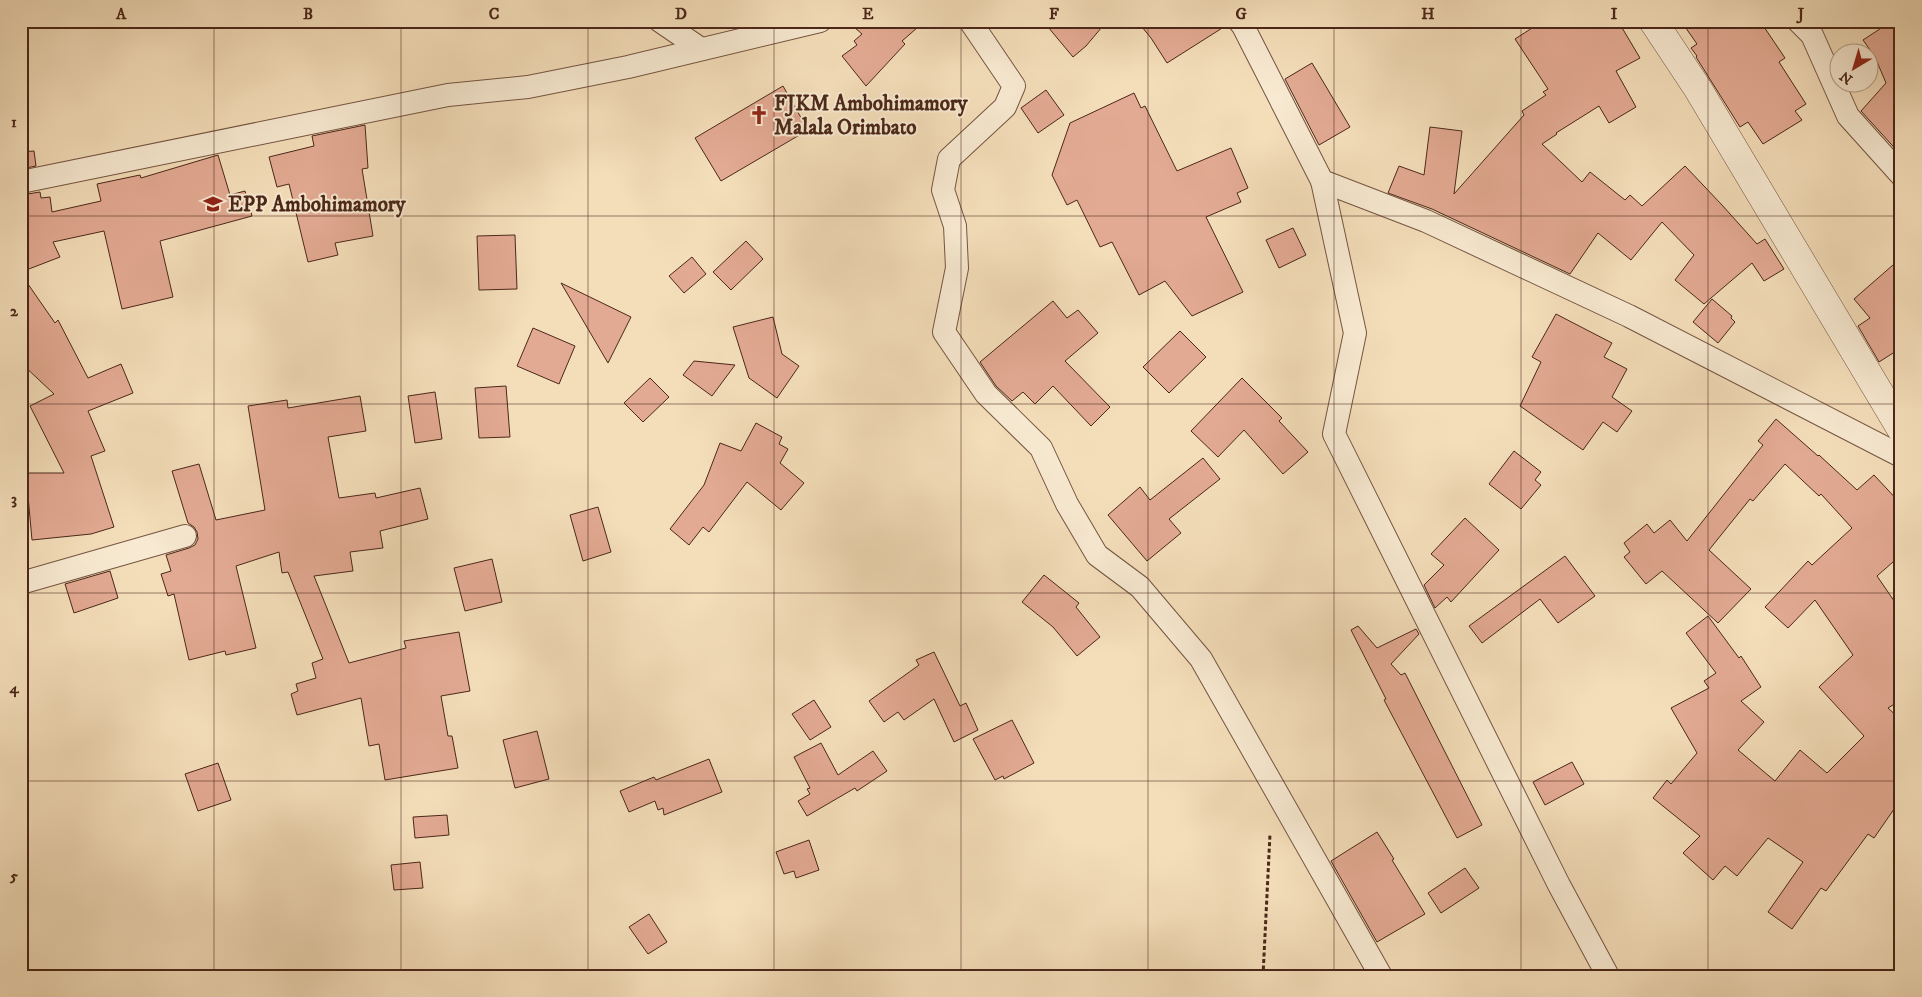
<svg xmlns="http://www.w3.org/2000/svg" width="1922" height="997" viewBox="0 0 1922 997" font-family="'IM FELL DW Pica',serif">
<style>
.building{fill:#e3aa93;stroke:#4b2719}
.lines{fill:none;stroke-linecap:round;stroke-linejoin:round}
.minor-casing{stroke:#755541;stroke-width:24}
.tertiary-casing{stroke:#755541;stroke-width:29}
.path{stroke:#4b2719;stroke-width:3;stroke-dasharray:4 2.5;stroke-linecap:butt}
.minor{stroke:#f8ead2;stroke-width:22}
.tertiary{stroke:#f8ead2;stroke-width:28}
.grid{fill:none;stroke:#4b2719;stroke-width:1;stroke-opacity:0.55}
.labels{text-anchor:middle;stroke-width:4;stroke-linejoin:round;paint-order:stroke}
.poi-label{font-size:21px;font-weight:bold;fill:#4b2719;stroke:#f8ead2;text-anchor:start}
.neatline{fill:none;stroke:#4b2719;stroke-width:2}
.grid-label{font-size:16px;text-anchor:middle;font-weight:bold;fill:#4b2719}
</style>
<rect width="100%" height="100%" fill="#f4deba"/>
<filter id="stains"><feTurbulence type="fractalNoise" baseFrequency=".004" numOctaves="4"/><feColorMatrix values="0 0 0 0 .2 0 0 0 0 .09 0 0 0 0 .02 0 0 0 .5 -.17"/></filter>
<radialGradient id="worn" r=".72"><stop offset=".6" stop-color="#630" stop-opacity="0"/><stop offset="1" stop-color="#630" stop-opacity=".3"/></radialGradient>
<g class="building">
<polygon points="847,21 925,21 902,41 905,44 866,86 842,56 857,45 854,41 862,34"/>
<polygon points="1043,21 1107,21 1086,46 1073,57"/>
<polygon points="1137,21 1226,21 1227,25 1167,63 1151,38"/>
<polygon points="1543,21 1618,21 1640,58 1616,71 1636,107 1609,123 1599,106 1556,133 1557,134 1542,144 1582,182 1590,172 1625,200 1630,195 1642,206 1685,166 1722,205 1757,244 1765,239 1784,269 1764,281 1752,263 1704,304 1675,280 1694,255 1662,222 1631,260 1598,233 1570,274 1432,209 1388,193 1399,166 1424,175 1430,127 1462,131 1454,194 1524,115 1522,111 1546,95 1543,92 1548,89 1515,39"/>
<polygon points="1681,21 1760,21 1785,58 1779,62 1806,104 1795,111 1802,120 1763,144 1748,122 1740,127 1696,57 1697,56 1691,48 1697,44"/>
<polygon points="1892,21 1901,21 1901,155 1861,111 1886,83 1875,57 1863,40"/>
<polygon points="1312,63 1350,127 1319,145 1285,79"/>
<polygon points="783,86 808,130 721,181 695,138"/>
<polygon points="1046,90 1064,115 1038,133 1021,108"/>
<polygon points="1134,93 1141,108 1145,106 1177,171 1231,148 1248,188 1237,193 1241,202 1206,217 1243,292 1192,316 1165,281 1139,295 1112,242 1100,247 1077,200 1067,205 1052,175 1070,123"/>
<polygon points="365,125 368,168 362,169 373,236 335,243 338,255 308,262 289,184 277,187 269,157 314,146 312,136"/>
<polygon points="34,151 36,166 21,169 21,152"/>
<polygon points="218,155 230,195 245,191 252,216 160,241 173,297 122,309 104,231 53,242 60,257 21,272 21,195 40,192 41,198 50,197 52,212 101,201 97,184 140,175 141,178"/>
<polygon points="1293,228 1306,255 1279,268 1266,240"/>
<polygon points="515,235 517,289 479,290 477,236"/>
<polygon points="746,241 763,259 731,290 713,272"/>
<polygon points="692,257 706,274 684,293 669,276"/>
<polygon points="1901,258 1901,348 1879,362 1858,326 1870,318 1854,299"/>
<polygon points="21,274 55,323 58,320 88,378 121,364 133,393 88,411 105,451 91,456 114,527 91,534 32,540 28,496 22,496 22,473 64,473 30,406 54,394 21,363"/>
<polygon points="561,283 631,317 608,363"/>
<polygon points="1712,299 1732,316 1731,318 1735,322 1718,343 1693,322"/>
<polygon points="1053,301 1067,318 1078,310 1098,333 1065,361 1110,407 1091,426 1053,386 1035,404 1023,392 1012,401 996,386 980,362"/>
<polygon points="1556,314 1612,343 1604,357 1627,369 1612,397 1632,411 1617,432 1603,422 1583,450 1520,406 1541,362 1532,357"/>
<polygon points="773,317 782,354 799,366 777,398 749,378 733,327"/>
<polygon points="533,328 575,346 559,384 517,366"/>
<polygon points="1180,331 1206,357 1169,393 1143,367"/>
<polygon points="694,361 735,365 712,396 683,375"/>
<polygon points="650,378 669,397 643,422 624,403"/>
<polygon points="1242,378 1282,418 1279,421 1308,452 1283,474 1244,430 1218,457 1191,431"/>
<polygon points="506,386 510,437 479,438 475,388"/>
<polygon points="435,392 442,439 415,443 408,396"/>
<polygon points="360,396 366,431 328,437 339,498 375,493 376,498 420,488 428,519 380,531 383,548 350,552 353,571 314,576 349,663 406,648 404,641 459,632 470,691 441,696 448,736 452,736 458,768 385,780 379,744 369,746 361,698 297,715 291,694 298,691 296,684 316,678 312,663 323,659 288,572 282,573 279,552 236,566 256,648 226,655 225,651 189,660 174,594 168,596 161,574 171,571 166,555 189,548 195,545 198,539 197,532 194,527 188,523 172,471 199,464 216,520 265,510 248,406 287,400 288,408"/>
<polygon points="1776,419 1818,456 1819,455 1857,490 1874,475 1901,504 1901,555 1877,576 1901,611 1901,700 1888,708 1901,720 1901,799 1874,838 1868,834 1826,891 1821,888 1792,929 1768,912 1803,862 1768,838 1737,876 1725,866 1713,880 1683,853 1700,836 1653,798 1667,780 1671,784 1697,753 1671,708 1709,688 1704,681 1716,673 1686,633 1708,616 1739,658 1741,656 1761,687 1741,701 1764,722 1738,750 1775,781 1800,750 1827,773 1864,736 1819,687 1853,655 1815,600 1788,628 1765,607 1808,561 1812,565 1852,528 1821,494 1819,496 1785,464 1753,501 1750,499 1709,550 1751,589 1718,623 1662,571 1646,584 1624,557 1630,552 1624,543 1647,524 1654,533 1670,520 1687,541 1763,445 1758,441"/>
<polygon points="756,423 782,437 779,444 788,449 780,463 804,483 781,510 747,482 709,532 703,527 689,545 670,529 704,485 720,443 741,451"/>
<polygon points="1514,451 1541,472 1535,480 1541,485 1521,509 1489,484"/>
<polygon points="1203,458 1220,479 1169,519 1181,533 1147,561 1108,515 1140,487 1150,500"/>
<polygon points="598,507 611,552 583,561 570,515"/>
<polygon points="1465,518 1499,550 1451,602 1447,597 1435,608 1424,585 1444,565 1431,554"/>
<polygon points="1565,556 1595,596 1558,623 1540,599 1482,643 1469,626"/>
<polygon points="492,559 502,602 465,611 454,568"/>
<polygon points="110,571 118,598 74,613 65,584"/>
<polygon points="1044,575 1079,603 1076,607 1100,637 1077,656 1053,627 1022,602"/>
<polygon points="1358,626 1377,648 1416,629 1419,634 1391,664 1401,675 1405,673 1482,825 1457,838 1384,700 1386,699 1351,630"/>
<polygon points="934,652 960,706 966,703 978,730 954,742 934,699 904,720 898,712 884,722 869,701 919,665 916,660"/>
<polygon points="814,700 831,727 810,740 792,714"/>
<polygon points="1012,720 1034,763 1004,779 1003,776 995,780 973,739"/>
<polygon points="537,731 549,779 515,788 503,740"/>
<polygon points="821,743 838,775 873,751 887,771 857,791 855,788 807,816 798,801 810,794 807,789 810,788 794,757"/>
<polygon points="709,759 722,792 664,815 663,808 658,810 655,801 629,812 620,791 654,777 656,780"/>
<polygon points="1572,762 1584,784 1545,805 1533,782"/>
<polygon points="218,763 231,800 198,811 185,774"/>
<polygon points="447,815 449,835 415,838 413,817"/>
<polygon points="1377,832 1394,859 1392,860 1425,914 1377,942 1331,861"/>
<polygon points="809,840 819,870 796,878 794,871 784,874 776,852"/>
<polygon points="420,862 423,888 394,890 391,865"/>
<polygon points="1465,868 1479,888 1441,913 1428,893"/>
<polygon points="649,914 667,942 648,954 629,927"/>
</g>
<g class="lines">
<g class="minor-casing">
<g id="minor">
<polyline points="660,21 701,49"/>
<polyline points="970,21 1014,86 1005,107 949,159 943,190 955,226 957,268 944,332 986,394 1041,448 1067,504 1097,555 1140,587 1201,659 1381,976"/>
<polyline points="1239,21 1243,26 1322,181 1426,221 1629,316 1901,456"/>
<polyline points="1798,21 1812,35 1848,116 1901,175"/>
<polyline points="1322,181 1355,333 1334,434 1559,885 1608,976"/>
<polyline points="21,182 448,95 528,87 628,67 820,21"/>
<polyline points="21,583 185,536"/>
</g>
</g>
<g class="tertiary-casing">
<polyline id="tertiary" points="1653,21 1698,89 1901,429"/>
</g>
<polyline class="path" points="1263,976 1270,834"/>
<use href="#minor" class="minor"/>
<use href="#tertiary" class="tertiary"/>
</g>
<path class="grid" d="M 214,21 L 214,976M 401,21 L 401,976M 588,21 L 588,976M 774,21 L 774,976M 961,21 L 961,976M 1148,21 L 1148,976M 1334,21 L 1334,976M 1521,21 L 1521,976M 1708,21 L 1708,976M 21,216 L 1901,216M 21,404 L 1901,404M 21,593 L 1901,593M 21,781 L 1901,781"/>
<defs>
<g id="church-bare" transform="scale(1.5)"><path d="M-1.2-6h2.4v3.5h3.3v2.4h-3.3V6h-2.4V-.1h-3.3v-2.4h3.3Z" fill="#8f2418" stroke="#f8ead2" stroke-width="2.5" paint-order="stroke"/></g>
<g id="school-bare" transform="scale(1.5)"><path d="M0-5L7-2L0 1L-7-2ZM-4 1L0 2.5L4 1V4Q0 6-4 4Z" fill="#8f2418" stroke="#f8ead2" stroke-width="2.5" paint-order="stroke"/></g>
</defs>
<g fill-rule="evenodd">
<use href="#church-bare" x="759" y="115"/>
<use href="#school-bare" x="213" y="204"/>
</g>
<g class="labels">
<g class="poi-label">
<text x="774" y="110">FJKM Ambohimamory<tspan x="774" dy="24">Malala Orimbato</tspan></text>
<text x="228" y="211">EPP Ambohimamory</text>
</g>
</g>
<rect width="1922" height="997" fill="none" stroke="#f4deba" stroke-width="55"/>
<g transform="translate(1854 68) rotate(218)"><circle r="24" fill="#f8ead2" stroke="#b39c88"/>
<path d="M0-4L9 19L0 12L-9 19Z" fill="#8f2418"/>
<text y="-8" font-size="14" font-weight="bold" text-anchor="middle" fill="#4b2719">N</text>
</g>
<rect x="28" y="28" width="1866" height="942" class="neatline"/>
<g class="grid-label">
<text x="121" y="19">A</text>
<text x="308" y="19">B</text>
<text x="494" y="19">C</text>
<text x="681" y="19">D</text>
<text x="868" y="19">E</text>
<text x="1054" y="19">F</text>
<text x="1241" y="19">G</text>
<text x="1428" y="19">H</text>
<text x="1614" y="19">I</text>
<text x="1801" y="19">J</text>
<text x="14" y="127">1</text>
<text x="14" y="316">2</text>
<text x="14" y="504">3</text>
<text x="14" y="693">4</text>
<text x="14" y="881">5</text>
</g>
<rect width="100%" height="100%" filter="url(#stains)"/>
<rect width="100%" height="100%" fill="url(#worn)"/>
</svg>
